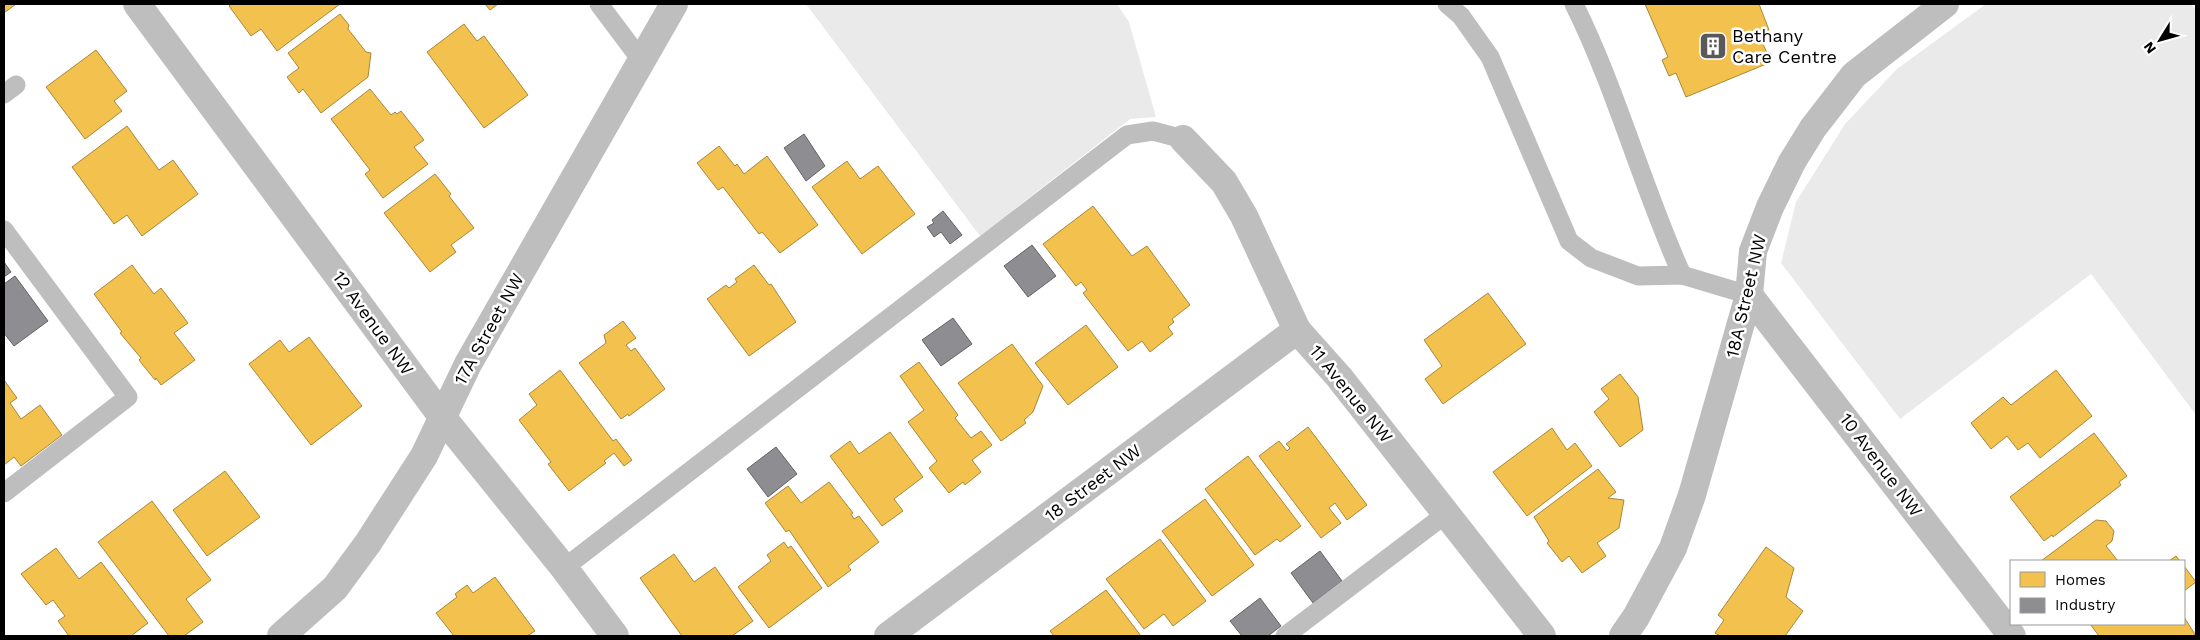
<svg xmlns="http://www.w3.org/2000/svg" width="2200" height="640" viewBox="0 0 2200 640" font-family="'Work Sans',sans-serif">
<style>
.green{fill:#eaeaea}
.homes{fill:#f2c14e;stroke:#a98737}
.industry{fill:#8d8d92;stroke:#636366}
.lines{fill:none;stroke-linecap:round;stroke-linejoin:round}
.lane{stroke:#bebebe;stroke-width:19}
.street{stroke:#bebebe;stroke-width:28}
.labels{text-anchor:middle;stroke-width:5;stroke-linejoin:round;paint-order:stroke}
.poi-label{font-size:18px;fill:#000;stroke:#fff;text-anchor:start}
.street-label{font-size:18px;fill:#000;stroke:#fff}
</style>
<rect width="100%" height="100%" fill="#fff"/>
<g class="green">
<polygon points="806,4 1117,4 1129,22 1156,117 1130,119 980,236"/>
<polygon points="1986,4 2191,4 2196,10 2196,415 2091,274 1900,419 1781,263 1796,202 1845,124 1897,69"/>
</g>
<g class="homes">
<polygon points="4,4 16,4 4,13"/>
<polygon points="231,4 340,4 277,51 261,29 251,36 229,6"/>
<polygon points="485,4 498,4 490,10"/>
<polygon points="1645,4 1759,4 1769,30 1759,35 1771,62 1686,97 1676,73 1669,76 1662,60 1668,57"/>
<polygon points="340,14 349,25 348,29 366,52 371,53 368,77 321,113 303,89 299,93 287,77 299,68 288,53"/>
<polygon points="464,24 477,41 484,36 528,95 484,128 427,52"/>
<polygon points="96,50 127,91 114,101 122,111 85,139 46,87"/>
<polygon points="370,89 391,115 395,112 397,114 401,111 424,140 414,147 428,164 383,198 365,174 370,170 331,119"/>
<polygon points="127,126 159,170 173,160 198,194 142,236 127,215 114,224 72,167"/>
<polygon points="719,146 735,166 737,164 744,174 767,156 818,225 780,253 762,232 759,234 723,187 718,190 697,163"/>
<polygon points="847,161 860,179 878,166 915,214 862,254 812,187"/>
<polygon points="435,174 451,194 449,196 474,228 451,245 456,252 430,272 384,213"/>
<polygon points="1093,206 1132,256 1147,246 1190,305 1172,319 1174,322 1168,327 1173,334 1150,352 1142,341 1128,351 1083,293 1087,290 1081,282 1076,286 1043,244"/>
<polygon points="132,265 154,294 161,288 188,323 174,333 195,360 161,385 156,378 155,380 139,360 141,358 120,333 122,332 94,294"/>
<polygon points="754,265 769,285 771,284 796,322 749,356 707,299 726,285 729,288 737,282 735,279"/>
<polygon points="1488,293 1526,344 1443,404 1425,379 1442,366 1424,340"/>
<polygon points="623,321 636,338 626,345 631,351 635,348 665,389 629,416 628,414 621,419 579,363 606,343 604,335"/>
<polygon points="1086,325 1118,367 1068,405 1035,363"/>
<polygon points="309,337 362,406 311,445 249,364 280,340 289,352"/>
<polygon points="1012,344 1043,386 1033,412 1024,420 1026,423 1001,441 958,383"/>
<polygon points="919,362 958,415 955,418 971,438 981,431 992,445 972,460 981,472 965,485 963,482 949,493 929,468 937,461 908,422 924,410 900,376"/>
<polygon points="560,370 613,441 616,439 632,460 624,466 614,453 604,461 606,463 569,491 548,464 551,462 519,420 537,405 529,394"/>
<polygon points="2056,370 2092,416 2040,458 2028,443 2018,450 2007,436 1991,449 1971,423 2003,397 2011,405"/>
<polygon points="1620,374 1638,397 1643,430 1620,447 1594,412 1609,399 1601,389"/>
<polygon points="4,380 17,398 10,403 21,419 40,405 62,435 21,466 14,457 4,465"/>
<polygon points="1308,427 1367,505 1347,520 1335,503 1329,508 1341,523 1321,538 1259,456 1279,441 1287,451 1290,448 1286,444"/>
<polygon points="1552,428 1567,450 1575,443 1592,466 1527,516 1493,472"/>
<polygon points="890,432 923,477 894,499 903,511 882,526 830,456 850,441 859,454"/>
<polygon points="2094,433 2127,476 2119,482 2121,485 2053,537 2052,535 2044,541 2010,497"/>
<polygon points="1248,456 1301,526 1280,542 1277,539 1255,555 1205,489"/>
<polygon points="1598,469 1616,492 1608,498 1624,500 1619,528 1597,543 1606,556 1582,573 1569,556 1562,562 1547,543 1549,541 1534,517"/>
<polygon points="225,471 260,517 207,556 173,510"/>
<polygon points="829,482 853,513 851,514 854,519 859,516 879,542 848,566 851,570 828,587 789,530 786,532 765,503 788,486 801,503"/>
<polygon points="1205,499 1254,565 1212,596 1162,531"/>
<polygon points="152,501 211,580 186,599 203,622 184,636 169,636 98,542"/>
<polygon points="2096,520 2106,521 2114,531 2112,541 2106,546 2118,561 2041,561"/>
<polygon points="1160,539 1206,601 1173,626 1164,614 1144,629 1106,579"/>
<polygon points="784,542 788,548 791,546 822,588 769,628 738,587 771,561 767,555"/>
<polygon points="1766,547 1794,568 1786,597 1803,611 1785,636 1720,636 1715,633 1724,620 1718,615"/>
<polygon points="56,548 79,579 101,562 148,623 131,636 69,636 58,621 65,616 53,600 46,605 21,574"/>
<polygon points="674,554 694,582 715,567 753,621 732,636 682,636 640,578"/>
<polygon points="2176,556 2180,561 2169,561"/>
<polygon points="2184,566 2196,582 2184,591"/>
<polygon points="495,577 535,631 527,636 454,636 436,613 457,597 455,594 467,585 473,593"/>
<polygon points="1106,590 1141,636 1054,636 1050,631"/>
<polygon points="2184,617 2196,636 2099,636 2090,624 2184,624"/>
</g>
<g class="industry">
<polygon points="804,134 825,166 806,181 784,148"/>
<polygon points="943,211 962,235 950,244 941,232 934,237 927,227 934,223 932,220"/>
<polygon points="1032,245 1056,276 1028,297 1004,266"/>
<polygon points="4,262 11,272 4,277"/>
<polygon points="15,276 48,321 14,346 4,333 4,284"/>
<polygon points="953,318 972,344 941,366 922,340"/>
<polygon points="776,447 797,474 768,497 747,469"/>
<polygon points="1320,551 1342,581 1313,603 1291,573"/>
<polygon points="1260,598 1281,626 1268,636 1242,636 1230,621"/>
</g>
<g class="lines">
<g class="lane">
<polyline points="599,4 641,60"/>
<polyline points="1447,4 1461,16 1490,57 1569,241 1591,258 1638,276 1682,275 1749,295"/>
<path d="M 1574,4 C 1617,91 1642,186 1682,275"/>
<polyline points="4,94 16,85"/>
<polyline points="4,230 128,397 4,493"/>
<polyline points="564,568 1127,135 1153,131 1183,139"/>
<polyline points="1285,636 1446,514"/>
</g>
<g class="street">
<polyline points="137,4 443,418 564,568 615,636"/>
<polyline points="1183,139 1224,182 1244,216 1297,330 1339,377 1542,636"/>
<polyline points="1749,295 2012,636"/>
<polyline points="281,636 335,588 368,543 424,456 468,364 674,4"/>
<polyline points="888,636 1297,330"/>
<polyline points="1623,636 1636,617 1673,548 1692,495 1749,295 1753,251 1770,207 1792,162 1813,128 1854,75 1945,4"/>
</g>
</g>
<defs>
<g id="building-square" transform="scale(1.4375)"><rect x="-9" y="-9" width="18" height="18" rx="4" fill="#595959" stroke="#fff"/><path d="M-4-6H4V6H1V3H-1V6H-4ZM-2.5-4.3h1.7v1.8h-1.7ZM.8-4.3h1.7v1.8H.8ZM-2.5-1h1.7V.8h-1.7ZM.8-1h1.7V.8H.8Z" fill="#fff"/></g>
</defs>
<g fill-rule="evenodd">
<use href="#building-square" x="1713" y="46"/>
</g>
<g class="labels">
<g class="poi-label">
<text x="1732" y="42">Bethany<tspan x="1732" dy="21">Care Centre</tspan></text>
</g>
<g class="street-label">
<text transform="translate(1746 296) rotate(-77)" y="6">18A Street NW</text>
<text transform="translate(373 323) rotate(54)" y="6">12 Avenue NW</text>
<text transform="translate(489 329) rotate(-61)" y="6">17A Street NW</text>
<text transform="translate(1351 394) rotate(51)" y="6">11 Avenue NW</text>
<text transform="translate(1881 465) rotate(53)" y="6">10 Avenue NW</text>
<text transform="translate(1093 483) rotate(-37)" y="6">18 Street NW</text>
</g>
</g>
<rect width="2200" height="640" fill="none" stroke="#000000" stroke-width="10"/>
<rect x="2010" y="560" width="175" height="65" fill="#ffffff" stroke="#999999"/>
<rect x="2020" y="572" width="25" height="15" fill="#f2c14e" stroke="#999999"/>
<text x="2055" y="585" font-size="15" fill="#000000">Homes</text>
<rect x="2020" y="598" width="25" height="15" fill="#8d8d92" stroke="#999999"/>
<text x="2055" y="610" font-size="15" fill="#000000">Industry</text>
<g transform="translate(2160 40) rotate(233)" stroke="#ffffff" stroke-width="4" paint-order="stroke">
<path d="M0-4L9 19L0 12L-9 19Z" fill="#000000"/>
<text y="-8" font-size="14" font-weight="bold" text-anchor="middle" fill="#000000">N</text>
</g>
</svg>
